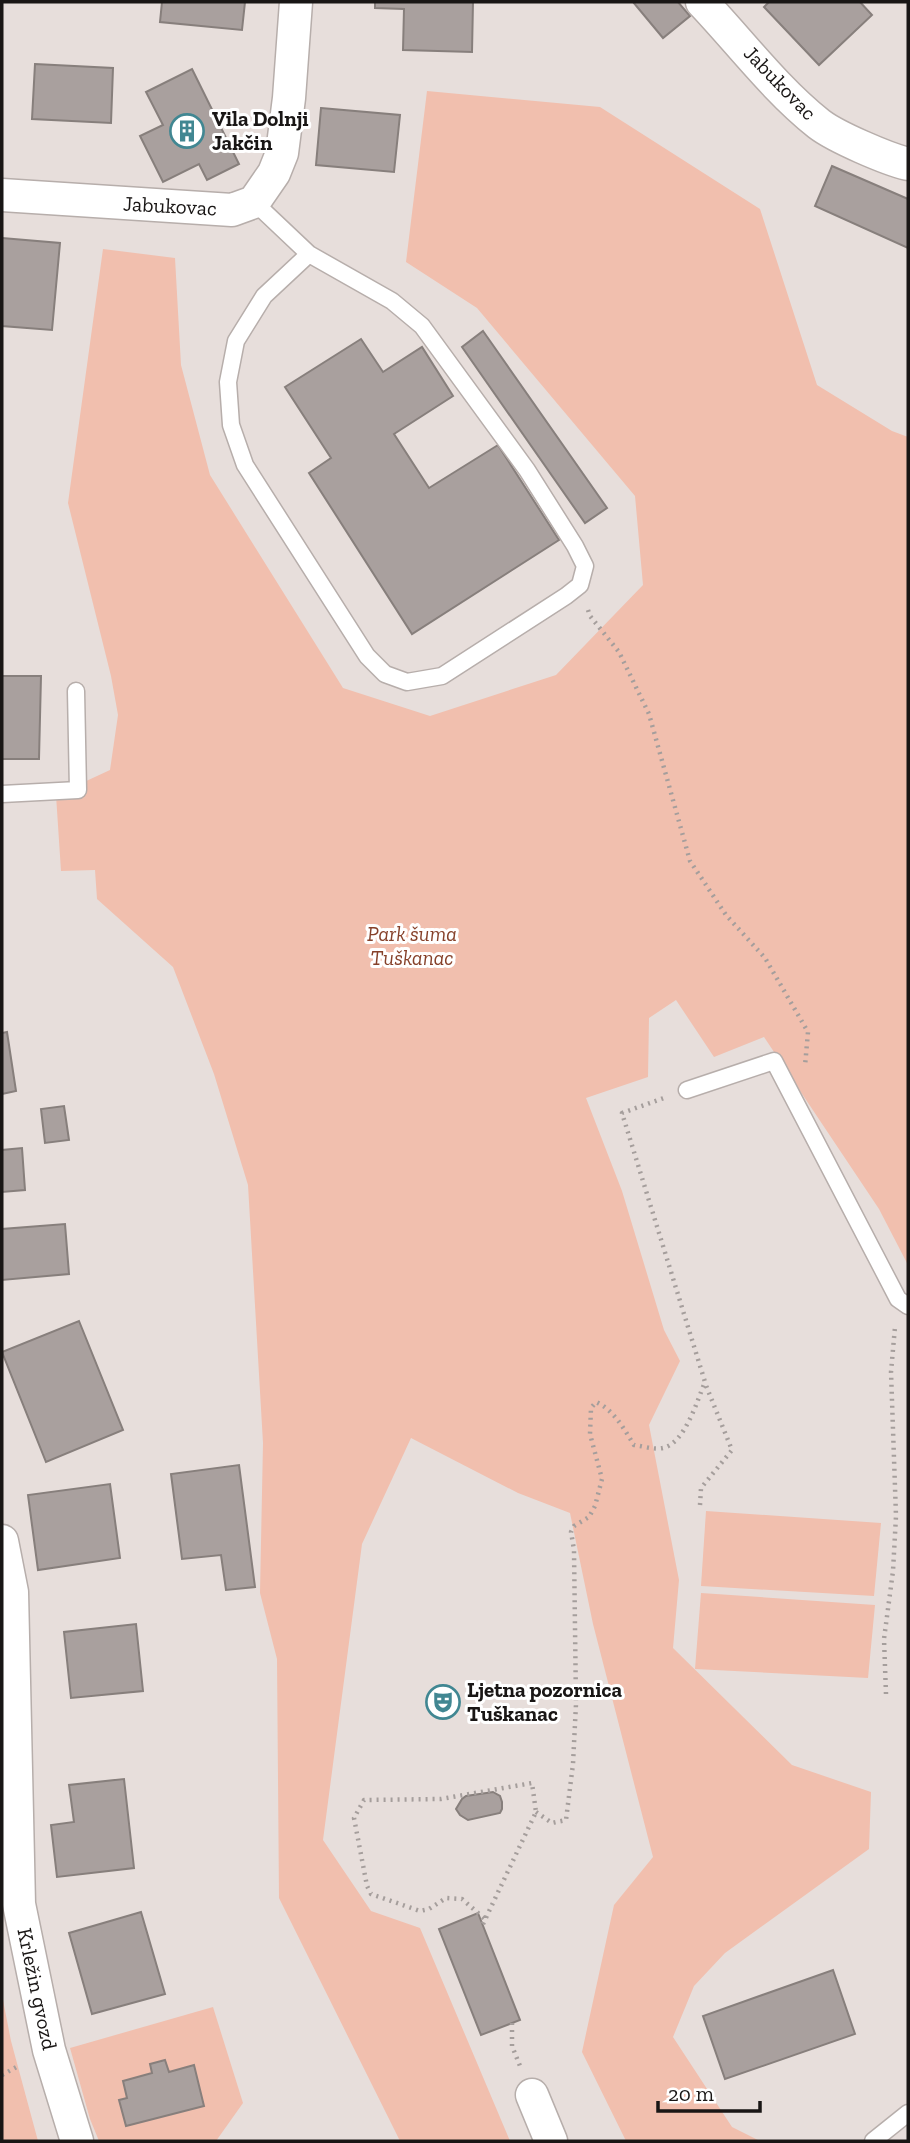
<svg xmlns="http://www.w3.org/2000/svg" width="910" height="2143" viewBox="0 0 910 2143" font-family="'Zilla Slab',serif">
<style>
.green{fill:#f1bfae}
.building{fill:#a9a09e;stroke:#877f7c;stroke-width:2}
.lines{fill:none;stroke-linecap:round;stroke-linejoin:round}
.lane-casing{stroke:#b7aeab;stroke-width:19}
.street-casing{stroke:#b7aeab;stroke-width:35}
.path{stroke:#a59e9c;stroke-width:4.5;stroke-dasharray:2 5;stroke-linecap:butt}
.lane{stroke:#fff;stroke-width:16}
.street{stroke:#fff;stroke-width:32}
.labels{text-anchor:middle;stroke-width:6;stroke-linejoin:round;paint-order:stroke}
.street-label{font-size:21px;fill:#191615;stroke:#fff}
.poi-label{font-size:21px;font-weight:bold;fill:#191615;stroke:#fff;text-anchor:start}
.park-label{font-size:21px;font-style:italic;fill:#86412a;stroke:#fff}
</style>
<rect width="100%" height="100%" fill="#e7dedb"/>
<g class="green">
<polygon points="427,91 600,107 760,209 817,385 892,431 908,437 908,1265 879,1209 764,1037 714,1057 676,1000 649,1018 648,1077 586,1098 622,1191 664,1330 680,1361 649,1425 679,1580 673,1648 792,1765 871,1792 869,1849 725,1953 694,1986 673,2037 732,2127 760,2141 626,2141 582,2052 614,1905 653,1857 593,1624 570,1513 518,1493 411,1438 362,1544 323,1840 371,1911 420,1928 510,2141 400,2141 279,1898 277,1659 260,1593 263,1443 248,1185 214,1074 173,967 97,899 95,870 61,871 56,795 110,770 118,715 111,676 68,503 103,249 175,258 181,365 210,475 343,688 430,716 556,675 643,585 635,496 477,308 406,262"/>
<polygon points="706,1511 881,1523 874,1596 701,1586"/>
<polygon points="701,1593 875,1605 868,1678 695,1669"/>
<polygon points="2,1995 11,2041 38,2141 2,2141"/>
<polygon points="213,2007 243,2103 216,2141 99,2141 90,2119 70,2048"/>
</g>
<g class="building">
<polygon points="162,2 245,2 242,30 160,22"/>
<polygon points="375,2 473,2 472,52 403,50 404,9 375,8"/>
<polygon points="633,2 678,2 690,16 663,38"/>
<polygon points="769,2 860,2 872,15 819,65 764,7"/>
<polygon points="35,64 113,68 111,123 32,119"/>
<polygon points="192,69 239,164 207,180 199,164 163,182 140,136 163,125 146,92"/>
<polygon points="321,108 400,115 394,172 316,165"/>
<polygon points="832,166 908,199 908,248 815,206"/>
<polygon points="2,238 60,243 52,330 2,326"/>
<polygon points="483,331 607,508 585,523 462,347"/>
<polygon points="361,339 383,372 422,347 453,396 394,434 429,488 498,445 559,540 412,634 309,473 331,458 285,387"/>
<polygon points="2,676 41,676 39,759 2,759"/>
<polygon points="7,1032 16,1091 2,1094 2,1033"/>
<polygon points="64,1106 69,1140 45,1143 41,1109"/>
<polygon points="22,1148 25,1190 2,1192 2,1150"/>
<polygon points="65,1224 69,1274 2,1280 2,1229"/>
<polygon points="79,1321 123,1430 46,1462 2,1352"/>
<polygon points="239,1465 255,1587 226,1590 221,1555 182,1559 171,1474"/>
<polygon points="110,1484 120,1558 38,1570 28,1495"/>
<polygon points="136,1624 143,1691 71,1698 64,1632"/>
<polygon points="124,1779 134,1868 57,1877 51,1825 74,1822 69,1785"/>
<polygon points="493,1792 500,1796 502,1802 502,1809 500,1813 468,1820 460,1815 456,1809 462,1799 466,1796"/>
<polygon points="141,1912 165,1994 92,2014 69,1933"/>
<polygon points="478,1913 520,2020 481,2035 439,1929"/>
<polygon points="833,1970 855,2034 725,2079 703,2016"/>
<polygon points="165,2060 169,2072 194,2065 204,2106 126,2126 119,2100 127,2098 123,2081 152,2073 150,2064"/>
</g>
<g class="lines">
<g class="lane-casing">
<g id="lane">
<polyline points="254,202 309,254 392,301 422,326 527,470 575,546 585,566 580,585 566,596 442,676 407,682 385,674 367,656 245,465 231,425 228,382 236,341 264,296 309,254"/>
<polyline points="2,794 78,790 76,691"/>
<polyline points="687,1090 774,1061 898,1299 908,1306"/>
<polyline points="873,2141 908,2113"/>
</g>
</g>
<g class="street-casing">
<g id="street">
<path d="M 702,2 C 740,42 775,89 819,124 C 836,137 887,159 908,164"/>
<polyline points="2,195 232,210 254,202 274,173 282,153 289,98 296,2"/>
<polyline points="2,1541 12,1592 19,1904 49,2050 77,2141"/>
<polyline points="532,2095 551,2141"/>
</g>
</g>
<g class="path">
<polyline points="588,610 590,616 619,652 649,714 690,861 726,915 765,958 808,1032 805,1066"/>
<polyline points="700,1505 701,1488 732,1450 705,1383"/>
<polyline points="886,1694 884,1639 893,1571 896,1516 891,1372 895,1327"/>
<path d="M 536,1812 L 552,1823 L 566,1820 L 573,1764 L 576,1704 L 574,1550 L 571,1532 L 574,1526 L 589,1517 L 595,1506 L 602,1479 L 590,1434 L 591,1408 L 596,1402 C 614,1410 624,1429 634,1445 C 643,1446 654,1450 663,1448 C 685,1443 697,1401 705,1382 L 622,1113 L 664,1098"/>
<polyline points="483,1924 536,1812 532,1783 441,1799 364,1800 354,1818 367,1886 371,1894 420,1911 429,1909 446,1898 462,1899 485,1919"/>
<polyline points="512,2023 512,2046 520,2066"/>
<polyline points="2,2075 20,2065"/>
</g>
<use href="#lane" class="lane"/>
<use href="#street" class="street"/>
</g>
<defs>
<g id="building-ring" transform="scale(1.75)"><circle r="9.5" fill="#fff" stroke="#418792" stroke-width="1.5"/><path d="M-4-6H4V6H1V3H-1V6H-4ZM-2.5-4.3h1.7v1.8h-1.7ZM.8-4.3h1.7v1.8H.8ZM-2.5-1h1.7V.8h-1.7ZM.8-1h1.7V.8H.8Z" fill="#418792"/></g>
<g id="theatre-ring" transform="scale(1.75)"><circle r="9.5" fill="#fff" stroke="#418792" stroke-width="1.5"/><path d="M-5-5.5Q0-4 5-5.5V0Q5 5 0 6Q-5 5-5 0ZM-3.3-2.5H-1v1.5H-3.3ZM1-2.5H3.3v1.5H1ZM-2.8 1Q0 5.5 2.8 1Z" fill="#418792"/></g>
</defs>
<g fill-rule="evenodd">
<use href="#building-ring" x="187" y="131"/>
<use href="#theatre-ring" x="443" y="1702"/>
</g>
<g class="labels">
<g class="street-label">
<text transform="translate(780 83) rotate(46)" y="7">Jabukovac</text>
<text transform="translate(170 206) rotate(3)" y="7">Jabukovac</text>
<text transform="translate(37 1989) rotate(78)" y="7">Krležin gvozd</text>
</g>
<g class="poi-label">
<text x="212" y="126">Vila Dolnji<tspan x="212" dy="24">Jakčin</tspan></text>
<text x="467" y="1697">Ljetna pozornica<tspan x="467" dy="24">Tuškanac</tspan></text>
</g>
<g class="park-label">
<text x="412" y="941">Park šuma<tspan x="412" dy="24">Tuškanac</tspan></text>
</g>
</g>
<rect width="910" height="2143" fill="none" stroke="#191615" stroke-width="7"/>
<path d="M658 2101v10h102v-10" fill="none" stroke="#191615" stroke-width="3.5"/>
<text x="668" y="2101" font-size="21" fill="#191615" stroke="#ffffff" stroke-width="5" paint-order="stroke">20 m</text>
</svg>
